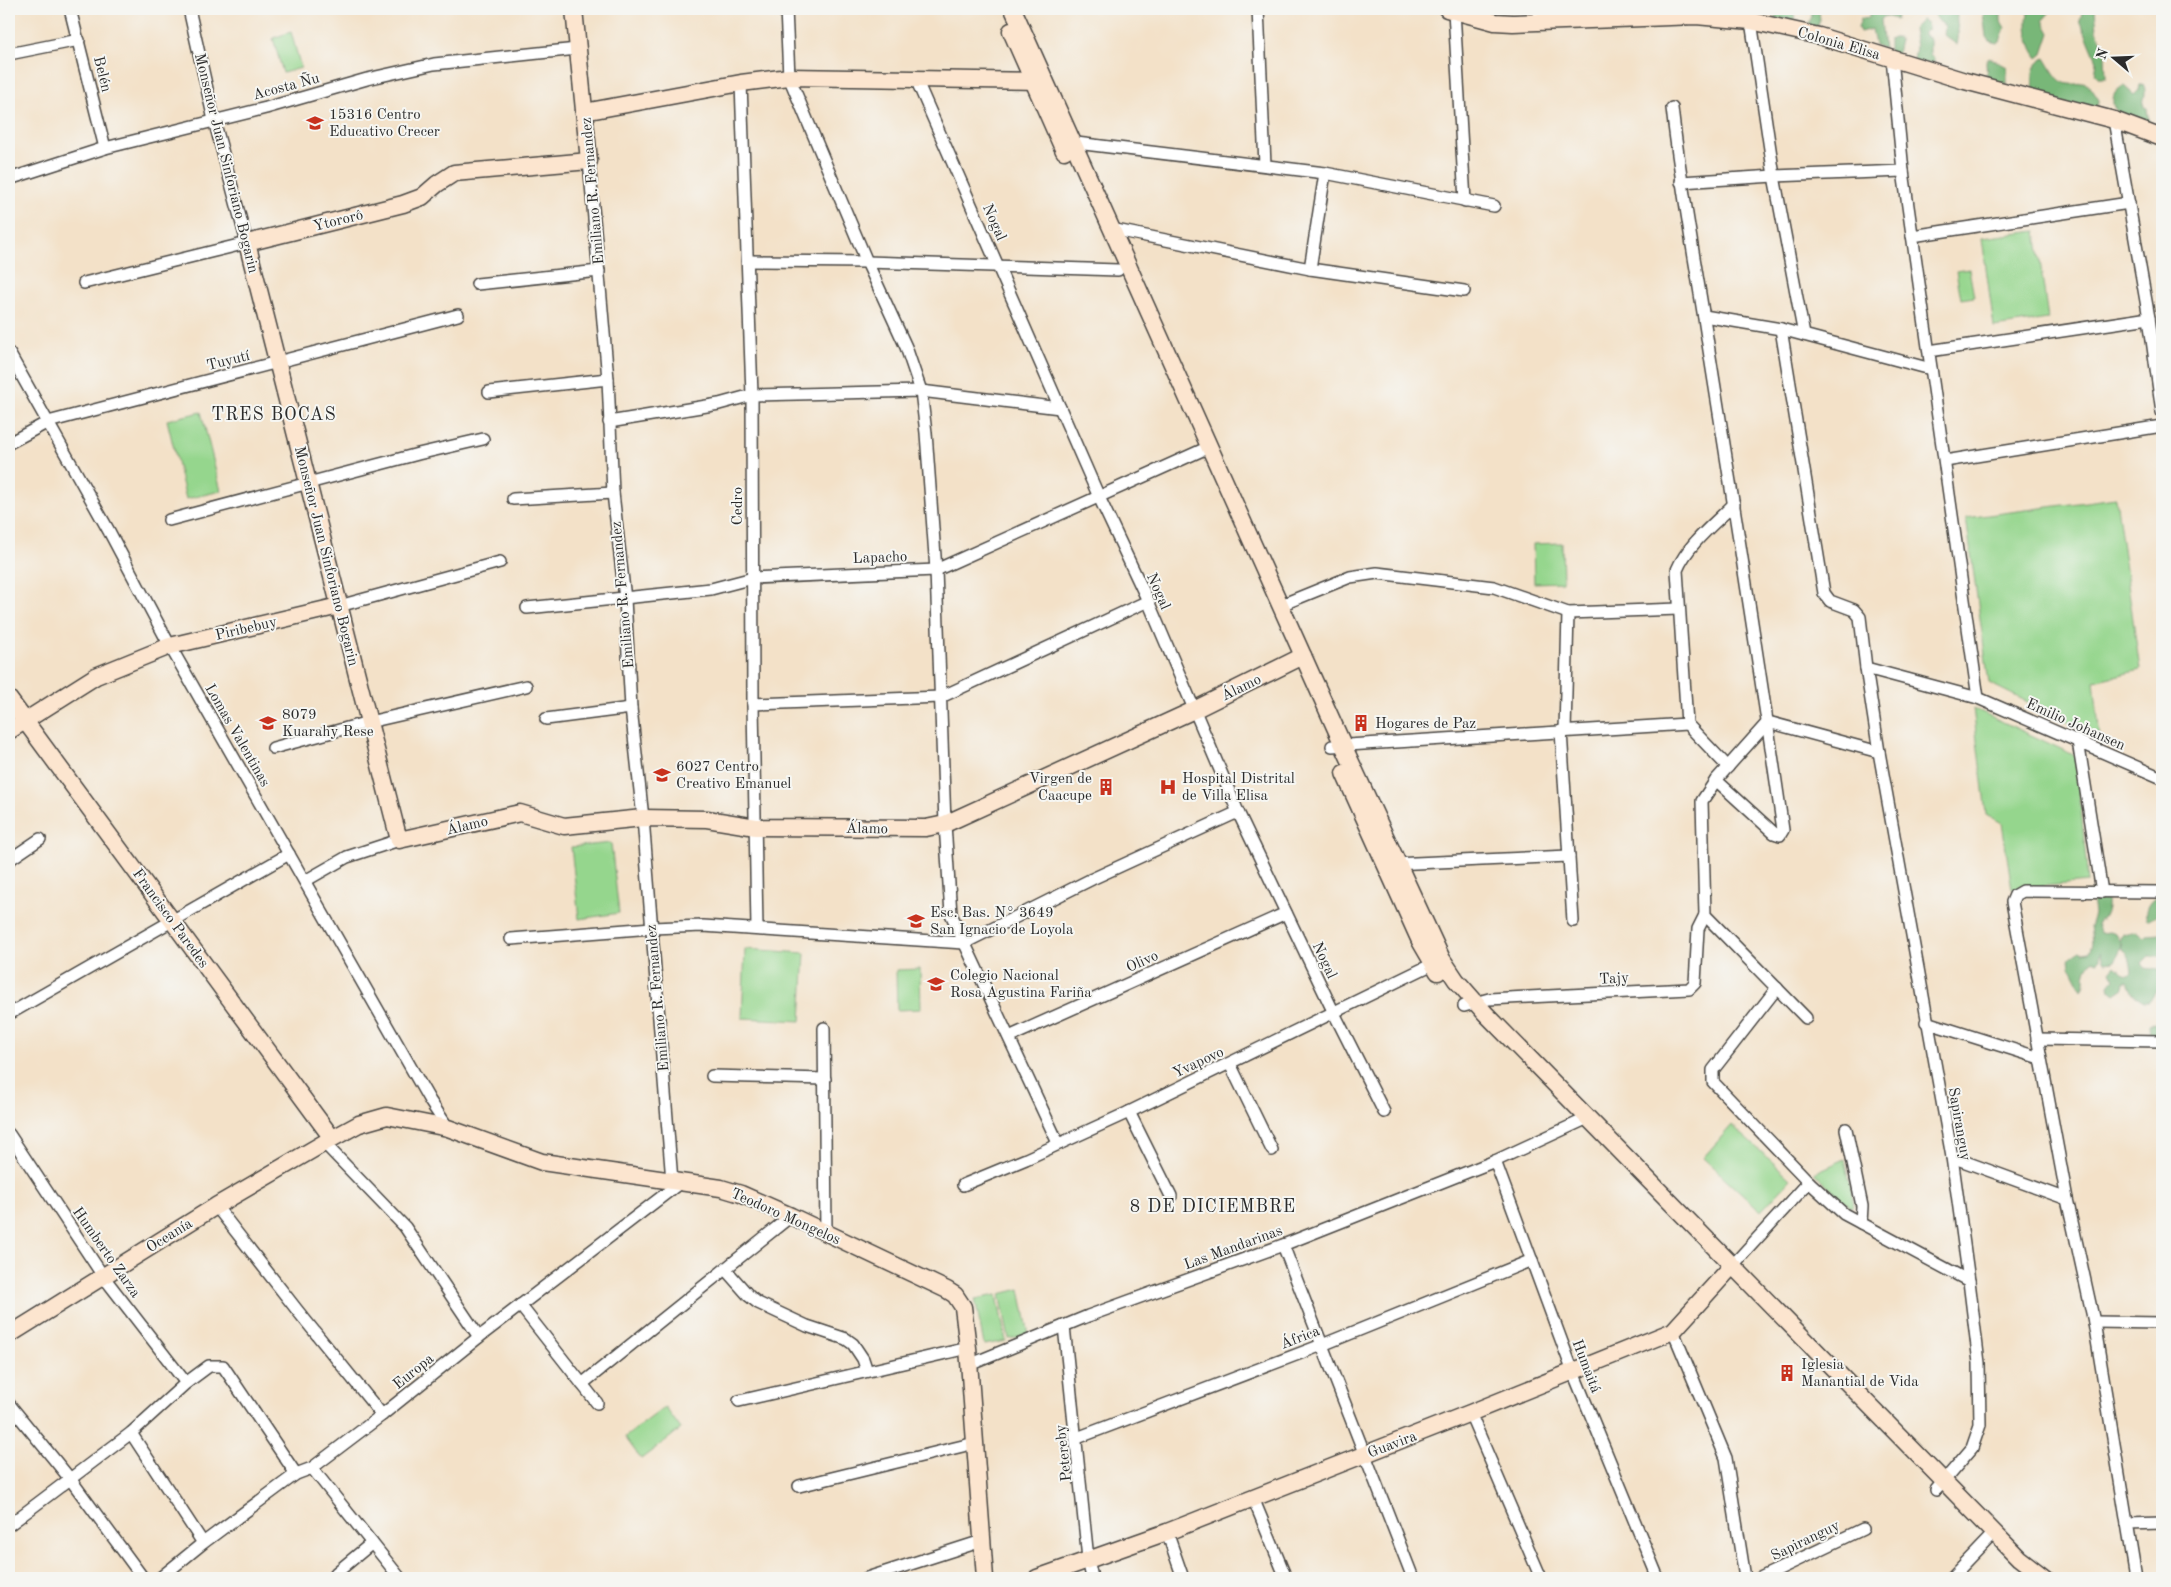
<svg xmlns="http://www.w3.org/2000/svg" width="2171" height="1587" viewBox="0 0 2171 1587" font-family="'Old Standard TT',serif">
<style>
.green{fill:#95d68d;stroke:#60805c}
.forest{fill:#78b778;stroke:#527152}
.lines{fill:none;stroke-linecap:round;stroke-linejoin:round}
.street-casing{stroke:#494643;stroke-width:14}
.secondary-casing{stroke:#494643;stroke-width:19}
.street{stroke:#fff;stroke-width:11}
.secondary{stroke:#fce5cf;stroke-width:16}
.labels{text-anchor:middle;stroke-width:4;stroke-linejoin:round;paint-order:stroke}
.street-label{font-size:15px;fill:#2b2b2b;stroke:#f6f6f2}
.poi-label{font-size:15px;fill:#2b2b2b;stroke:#f6f6f2;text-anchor:start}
.quarter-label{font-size:18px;letter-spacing:1px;fill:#2b2b2b;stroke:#f6f6f2}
</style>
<rect width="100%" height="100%" fill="#f6f6f2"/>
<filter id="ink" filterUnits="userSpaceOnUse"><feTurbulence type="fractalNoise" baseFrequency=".02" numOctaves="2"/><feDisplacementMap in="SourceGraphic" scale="10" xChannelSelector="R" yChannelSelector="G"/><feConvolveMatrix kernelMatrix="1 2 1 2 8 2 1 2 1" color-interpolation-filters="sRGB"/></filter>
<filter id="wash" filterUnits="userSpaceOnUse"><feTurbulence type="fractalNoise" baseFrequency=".0096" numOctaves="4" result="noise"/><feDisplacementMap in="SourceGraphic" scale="20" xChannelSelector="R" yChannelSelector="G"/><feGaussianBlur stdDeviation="1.12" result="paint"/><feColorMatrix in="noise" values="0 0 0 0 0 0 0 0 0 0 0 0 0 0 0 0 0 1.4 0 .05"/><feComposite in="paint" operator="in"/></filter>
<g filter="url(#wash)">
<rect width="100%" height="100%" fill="#f3e1c8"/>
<g class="green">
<polygon points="291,32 301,68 283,73 273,38"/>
<polygon points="2036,231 2048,319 1994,327 1982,238"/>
<polygon points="1969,269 1974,297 1961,299 1956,271"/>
<polygon points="201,412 221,491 186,499 167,420"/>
<polygon points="2116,498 2140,670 2094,681 2100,738 1989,683 1966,518"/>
<polygon points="1562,543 1563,582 1534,583 1533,544"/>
<polygon points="1973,708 2076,756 2088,882 2012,889 2002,823 1986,814"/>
<polygon points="611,843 619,913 579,919 571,847"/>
<polygon points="745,949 805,953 801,1021 742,1018"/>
<polygon points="920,969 921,1009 897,1010 896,970"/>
<polygon points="1732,1125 1791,1179 1761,1211 1703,1158"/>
<polygon points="1845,1159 1854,1205 1851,1207 1814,1173"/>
<polygon points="1020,1289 1029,1335 1009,1339 1000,1294"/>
<polygon points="997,1295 1006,1341 984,1345 975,1299"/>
<polygon points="665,1407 681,1429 641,1459 625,1437"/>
</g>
<g class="forest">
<polygon points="1779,9 1792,11 1795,18 1792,27 1775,19"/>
<polygon points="1815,9 1819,11 1820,20 1815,31 1807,28 1812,16 1811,11"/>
<polygon points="1870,9 1900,9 1896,19 1884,16 1881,20 1884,49 1875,45 1872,29 1860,32 1858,28 1861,19 1869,18"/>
<path d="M 1932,9 L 1958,9 C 1954,26 1961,29 1957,45 L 1944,35 L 1945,26 L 1936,19 Z"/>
<polygon points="1968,9 2001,9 2001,21 2005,28 2000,41 1997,43 1989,41 1986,37 1983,12 1971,11"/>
<path d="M 2025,9 L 2049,9 L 2050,12 L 2043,20 L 2050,33 L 2043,54 L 2038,58 C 2029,47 2025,28 2028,14 Z"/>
<polygon points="2083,9 2095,9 2097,30 2105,54 2106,78 2099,78 2095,74 2097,61 2080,20"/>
<polygon points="1922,20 1927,23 1928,29 1922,34 1930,40 1930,54 1934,58 1934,63 1914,62 1916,46 1913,29"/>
<polygon points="1893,38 1897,38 1900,40 1897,53 1889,53 1889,40"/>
<polygon points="1989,57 2007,67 2007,84 1987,80 1986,61"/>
<path d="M 2045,58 C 2056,75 2059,90 2084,82 L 2091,88 L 2099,100 L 2095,111 L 2032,95 C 2037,78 2025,70 2045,58 Z"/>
<path d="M 2143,84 C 2148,93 2142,99 2144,107 L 2147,108 L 2149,123 L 2145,126 L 2117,112 C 2110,102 2112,91 2124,86 L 2134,95 L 2139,90 L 2140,85 Z"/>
<path d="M 2106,893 C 2108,903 2108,912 2102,920 L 2099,920 L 2096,924 L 2100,933 L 2110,932 L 2116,934 L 2120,941 L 2123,934 L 2136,931 L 2144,937 L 2146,935 L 2162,934 L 2162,956 L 2149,956 L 2142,963 L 2145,968 L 2159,970 L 2162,986 L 2149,1001 L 2144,1001 L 2133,994 L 2128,982 L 2125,982 L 2124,988 L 2115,994 L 2110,990 L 2109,985 L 2114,979 L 2110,971 L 2115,965 L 2125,974 L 2129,975 L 2132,972 C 2131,965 2130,953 2122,950 L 2121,942 L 2120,949 L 2114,961 L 2105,962 L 2100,952 L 2100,960 L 2097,962 L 2093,960 C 2090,964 2087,967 2086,972 C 2084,979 2087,983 2082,989 L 2072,969 L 2070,967 L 2069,958 L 2080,951 L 2083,953 L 2089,952 L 2092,943 L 2090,927 L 2094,914 L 2092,899 L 2094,894 Z"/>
<path d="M 2158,896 L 2162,898 L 2162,916 L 2158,914 L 2147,920 C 2143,910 2149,901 2158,896 Z"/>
<polygon points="2154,1023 2162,1026 2162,1039 2150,1037 2149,1024"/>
</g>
</g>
<g filter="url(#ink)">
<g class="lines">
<g class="street-casing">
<g id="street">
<polyline points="70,9 105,148"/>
<polyline points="786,9 789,77 867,262 906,347 921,391 926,433 936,570 945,824 951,914 1058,1143"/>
<polyline points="1258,9 1265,165"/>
<polyline points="1454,11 1465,201"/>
<polyline points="1537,21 1541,9"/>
<polyline points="1751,21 1774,176 1804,335"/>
<polyline points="9,54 79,40"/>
<polyline points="1892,58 1903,171 1978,698"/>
<polyline points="916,79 1099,497 1148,601 1238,812 1334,1013 1384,1112"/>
<polyline points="741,83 752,395 753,704 757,929"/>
<path d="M 1672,108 C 1681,188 1696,265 1708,344 C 1734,506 1760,668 1783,830 L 1780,835 L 1774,833 L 1716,780"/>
<polyline points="2114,120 2149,318 2162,412"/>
<polyline points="1068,142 1325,173 1494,206"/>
<polyline points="589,161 608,379 613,493 625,599 631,708 643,818 672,1181"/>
<polyline points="9,179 105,148 266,108 367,79 434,64 577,49"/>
<polyline points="1681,182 1774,176 1903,171"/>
<polyline points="1111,229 1310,269 1464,291"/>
<polyline points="1912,236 2129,203"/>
<polyline points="748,261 867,262 1118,270"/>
<polyline points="1310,269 1325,173"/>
<polyline points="84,283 247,243 214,120 189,9"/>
<polyline points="477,284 599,271"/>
<polyline points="1704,316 1781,329 1931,369"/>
<polyline points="1781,329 1824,593 1830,601 1854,610 1860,617 1866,668 1879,752 1952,1157 1969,1281 1979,1363 1980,1425 1972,1448 1936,1490"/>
<polyline points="1929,351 2149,318"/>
<polyline points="9,353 110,533 170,646 430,1101 448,1128"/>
<polyline points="489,392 608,379"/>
<polyline points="609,422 719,404 752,395 921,391 1060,408"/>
<polyline points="9,443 48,422 458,315"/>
<polyline points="1945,461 2162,426"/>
<polyline points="513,499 613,493"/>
<polyline points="169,520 418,454 483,439"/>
<polyline points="1281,605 1350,577 1377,573 1494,587 1568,613 1679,609"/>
<polyline points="339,606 500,562"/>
<polyline points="527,608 711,589 753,578 936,570 1209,447"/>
<polyline points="1866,668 1978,698 2162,778"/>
<polyline points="753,704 941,697 1148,601"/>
<polyline points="546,719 631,708"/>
<polyline points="1768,722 1716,780 1702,801 1705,915 1806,1018"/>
<polyline points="1768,722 1879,752"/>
<polyline points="1561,731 1573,921"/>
<polyline points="1565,731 1568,613"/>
<polyline points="2078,741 2102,892"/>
<polyline points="1332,746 1687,724"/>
<polyline points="273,748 369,722 526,686"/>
<path d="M 1728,767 L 1687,724 L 1677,570 C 1688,544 1714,524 1734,504"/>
<polyline points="9,860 40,839"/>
<polyline points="1393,864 1569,856"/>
<polyline points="305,881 347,857 399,840"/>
<polyline points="511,939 652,928 703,926 964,943 1092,879 1238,812"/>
<polyline points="1777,988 1713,1070 1713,1082 1809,1182 1844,1214 1969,1281"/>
<polyline points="1464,1006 1489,999 1689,989 1695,983 1698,929 1705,915"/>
<polyline points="9,1014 289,854"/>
<polyline points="1926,1022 2040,1058"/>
<polyline points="824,1028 826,1233"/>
<polyline points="1009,1037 1286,913"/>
<polyline points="2037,1039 2162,1041"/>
<polyline points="1230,1064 1272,1150"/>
<polyline points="712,1076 825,1079"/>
<polyline points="1129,1112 1171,1196"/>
<polyline points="1846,1129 1862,1206 1861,1223"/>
<polyline points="9,1134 103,1276 186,1383"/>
<polyline points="324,1143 405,1227 479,1337"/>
<polyline points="1952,1157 2067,1199"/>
<polyline points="1495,1161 1573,1372 1658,1578"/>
<polyline points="963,1185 1026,1159 1129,1112 1439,961"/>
<polyline points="216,1206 297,1310 382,1415"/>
<polyline points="1283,1245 1413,1578"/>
<polyline points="1732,1266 1809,1182"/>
<polyline points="726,1270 749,1296 758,1303 807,1326 846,1339 853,1344 863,1359 867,1371"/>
<polyline points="520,1305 597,1403"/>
<polyline points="2094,1322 2162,1323"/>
<polyline points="1064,1326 1088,1559 1092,1578"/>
<polyline points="1673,1331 1726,1458 1745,1578"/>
<polyline points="969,1365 1088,1316 1283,1245 1495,1161 1588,1118"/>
<polyline points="582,1384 791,1216"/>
<polyline points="739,1401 968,1348"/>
<polyline points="9,1404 71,1480 143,1578"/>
<polyline points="1470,1413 1541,1578"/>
<polyline points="131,1433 203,1543"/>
<polyline points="1077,1438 1322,1345 1532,1260"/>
<polyline points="312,1468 400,1578"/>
<polyline points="799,1486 975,1443"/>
<polyline points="1253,1498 1286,1578"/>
<polyline points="2127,1524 2162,1523"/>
<polyline points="9,1525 131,1433 186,1383 209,1366 223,1366 296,1474"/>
<polyline points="1167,1532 1183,1578"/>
<polyline points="336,1573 372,1543"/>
<polyline points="160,1578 203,1543 296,1474 312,1468 382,1415 479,1337 681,1182"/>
<polyline points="867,1578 982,1541"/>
<polyline points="1760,1578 1863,1529"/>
<polyline points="1951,1578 1994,1533"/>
<polyline points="2136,1578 2094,1322 2067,1199 2012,902 2015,895 2022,891 2162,892"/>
</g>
</g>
<g class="secondary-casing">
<g id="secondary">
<polyline points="574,9 589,161 454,173 437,184 422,197 403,204 247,243 399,840 520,813 564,826 643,818 707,819 756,827 926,828 945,824 1194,710 1303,656"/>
<polyline points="1013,9 1343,745 1442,959 1456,980 1485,1013 2019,1558 2045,1578"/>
<polyline points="1447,9 1495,22 1513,23 1696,16 1751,21 1819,36 1965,81 2114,120 2162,138"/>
<polyline points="1011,31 1064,151"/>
<polyline points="584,112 741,83 789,77 1042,81"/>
<polyline points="9,699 332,1138"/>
<polyline points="9,731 96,676 170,646 339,606"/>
<polyline points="1344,773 1420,941 1438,972"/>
<polyline points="9,1335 216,1206 324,1143 359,1124 387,1116 448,1128 542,1162 721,1188 741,1194 791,1216 947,1290 955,1295 963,1307 968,1348 985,1578"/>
<polyline points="1037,1578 1167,1532 1470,1413 1673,1331 1732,1266"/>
</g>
</g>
<use href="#street" class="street"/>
<use href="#secondary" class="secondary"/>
</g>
</g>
<defs>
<g id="school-bare" transform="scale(1.35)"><path d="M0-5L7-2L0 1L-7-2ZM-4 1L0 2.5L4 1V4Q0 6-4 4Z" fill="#c8321e" stroke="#f6f6f2" stroke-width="2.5" paint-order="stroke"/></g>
<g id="building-bare" transform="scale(1.35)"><path d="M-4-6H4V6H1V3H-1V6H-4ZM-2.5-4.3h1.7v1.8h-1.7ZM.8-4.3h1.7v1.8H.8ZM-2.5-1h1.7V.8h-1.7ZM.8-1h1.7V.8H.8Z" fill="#c8321e" stroke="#f6f6f2" stroke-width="2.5" paint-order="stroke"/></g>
<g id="hospital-bare" transform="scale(1.35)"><path d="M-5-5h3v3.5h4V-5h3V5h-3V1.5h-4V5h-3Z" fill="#c8321e" stroke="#f6f6f2" stroke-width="2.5" paint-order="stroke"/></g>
</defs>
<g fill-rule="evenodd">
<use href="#school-bare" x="315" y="123"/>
<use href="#school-bare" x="268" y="723"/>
<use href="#building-bare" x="1361" y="723"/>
<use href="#school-bare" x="662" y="775"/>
<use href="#building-bare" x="1106" y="787"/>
<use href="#hospital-bare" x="1168" y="787"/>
<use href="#school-bare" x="916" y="921"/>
<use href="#school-bare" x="936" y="984"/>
<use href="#building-bare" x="1787" y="1373"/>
</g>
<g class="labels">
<g class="street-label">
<text transform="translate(1839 43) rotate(16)" y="5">Colonia Elisa</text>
<text transform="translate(103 74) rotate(76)" y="5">Belén</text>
<text transform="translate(286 86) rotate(-15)" y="5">Acosta Ñu</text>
<text transform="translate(227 163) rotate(76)" y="5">Monseñor Juan Sinforiano Bogarin</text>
<text transform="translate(592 191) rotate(-95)" y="5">Emiliano R. Fernandez</text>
<text transform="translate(338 220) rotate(-14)" y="5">Ytororô</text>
<text transform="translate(995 222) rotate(66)" y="5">Nogal</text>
<text transform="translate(228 360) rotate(-14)" y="5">Tuyutí</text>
<text transform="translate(737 506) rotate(-90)" y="5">Cedro</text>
<text transform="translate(327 556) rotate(76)" y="5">Monseñor Juan Sinforiano Bogarin</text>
<text transform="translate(880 557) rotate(-2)" y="5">Lapacho</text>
<text transform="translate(1159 591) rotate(66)" y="5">Nogal</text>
<text transform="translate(622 595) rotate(-95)" y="5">Emiliano R. Fernandez</text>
<text transform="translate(246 628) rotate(-13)" y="5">Piribebuy</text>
<text transform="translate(1241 687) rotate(-26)" y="5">Álamo</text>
<text transform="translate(2076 724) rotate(24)" y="5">Emilio Johansen</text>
<text transform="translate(238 735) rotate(60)" y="5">Lomas Valentinas</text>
<text transform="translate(467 825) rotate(-13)" y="5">Álamo</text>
<text transform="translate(867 828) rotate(1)" y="5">Álamo</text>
<text transform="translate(171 918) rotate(54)" y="5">Francisco Paredes</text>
<text transform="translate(1325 960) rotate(65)" y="5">Nogal</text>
<text transform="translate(1142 961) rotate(-24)" y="5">Olivo</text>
<text transform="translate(1614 978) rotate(-3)" y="5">Tajy</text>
<text transform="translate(657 998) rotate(-95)" y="5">Emiliano R. Fernandez</text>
<text transform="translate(1198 1062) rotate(-25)" y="5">Yvapovo</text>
<text transform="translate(1960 1124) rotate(80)" y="5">Sapiranguy</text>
<text transform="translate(786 1216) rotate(24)" y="5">Teodoro Mongelos</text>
<text transform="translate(169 1235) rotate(-32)" y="5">Oceanía</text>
<text transform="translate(1233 1247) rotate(-20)" y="5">Las Mandarinas</text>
<text transform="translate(107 1252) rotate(55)" y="5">Humberto Zarza</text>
<text transform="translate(1300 1337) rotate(-21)" y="5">África</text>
<text transform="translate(1587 1366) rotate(69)" y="5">Humaitá</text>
<text transform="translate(413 1371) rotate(-39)" y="5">Europa</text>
<text transform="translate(1392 1444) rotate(-21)" y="5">Guavira</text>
<text transform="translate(1063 1453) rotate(-96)" y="5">Petereby</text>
<text transform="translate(1805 1540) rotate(-26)" y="5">Sapiranguy</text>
</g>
<g class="poi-label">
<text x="329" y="119">15316 Centro<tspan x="329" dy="17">Educativo Crecer</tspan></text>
<text x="282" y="719">8079<tspan x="282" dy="17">Kuarahy Rese</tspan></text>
<text x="1375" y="728">Hogares de Paz</text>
<text x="676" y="771">6027 Centro<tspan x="676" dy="17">Creativo Emanuel</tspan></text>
<text x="1092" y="783" text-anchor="end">Virgen de<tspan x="1092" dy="17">Caacupe</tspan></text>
<text x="1182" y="783">Hospital Distrital<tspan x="1182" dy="17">de Villa Elisa</tspan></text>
<text x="930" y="917">Esc. Bas. N° 3649<tspan x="930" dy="17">San Ignacio de Loyola</tspan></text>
<text x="950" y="980">Colegio Nacional<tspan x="950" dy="17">Rosa Agustina Fariña</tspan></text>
<text x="1801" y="1369">Iglesia<tspan x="1801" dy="17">Manantial de Vida</tspan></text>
</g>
<g class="quarter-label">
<text x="274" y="420">TRES BOCAS</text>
<text x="1213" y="1212">8 DE DICIEMBRE</text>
</g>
</g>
<rect width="2171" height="1587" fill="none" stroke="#f6f6f2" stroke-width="30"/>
<g transform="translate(2114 58) rotate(289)" stroke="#f6f6f2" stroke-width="4" paint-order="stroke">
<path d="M0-4L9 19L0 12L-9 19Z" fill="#2b2b2b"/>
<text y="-8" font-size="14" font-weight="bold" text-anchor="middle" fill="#2b2b2b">N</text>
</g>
</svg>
